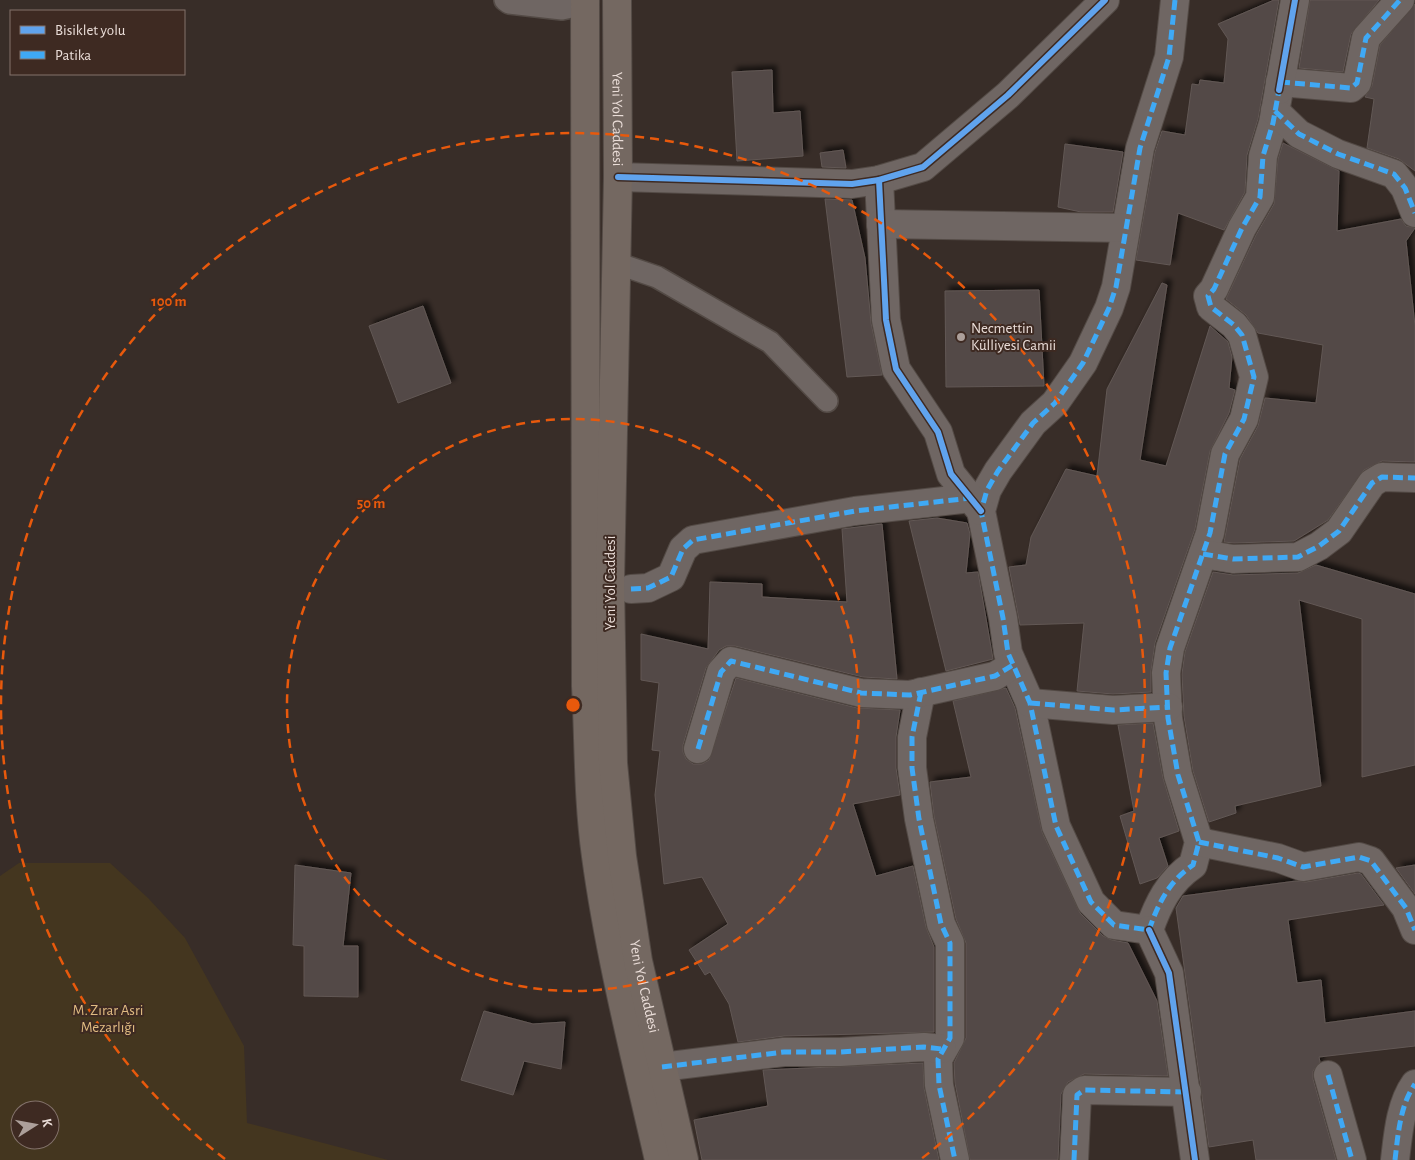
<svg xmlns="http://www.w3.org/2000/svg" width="1415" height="1160" viewBox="0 0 1415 1160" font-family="'Alegreya Sans',sans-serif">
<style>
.green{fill:#44361f;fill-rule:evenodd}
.building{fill:#534946;stroke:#625855;filter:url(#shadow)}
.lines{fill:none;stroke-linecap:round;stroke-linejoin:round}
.service-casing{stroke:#534a45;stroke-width:24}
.pedestrian-casing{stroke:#534a45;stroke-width:30}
.minor-casing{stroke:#534a45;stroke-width:30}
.secondary-casing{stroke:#534a45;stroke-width:30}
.service{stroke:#6f6663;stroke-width:21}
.pedestrian{stroke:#6f6663;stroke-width:28}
.minor{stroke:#6f6663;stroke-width:28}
.secondary{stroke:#746861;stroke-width:28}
.quiet{stroke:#3fa9f5;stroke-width:5;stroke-dasharray:10 5;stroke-linecap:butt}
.cycleway-casing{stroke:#3e2a22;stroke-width:9}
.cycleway{stroke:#60a3ed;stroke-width:6}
.ring{fill:none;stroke:#e8590c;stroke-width:2.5;stroke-dasharray:9 6}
.poi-dot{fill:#ac9f9a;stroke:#3e2a22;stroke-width:2}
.labels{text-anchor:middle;stroke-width:4;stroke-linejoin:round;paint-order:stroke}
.street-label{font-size:15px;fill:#eaddd8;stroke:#3e2a22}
.poi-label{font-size:15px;fill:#eaddd8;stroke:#3e2a22;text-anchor:start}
.park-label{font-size:15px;fill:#e0bb82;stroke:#3e2a22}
.centre{fill:#e8590c;stroke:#3e2a22;stroke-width:2.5}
.ring-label{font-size:15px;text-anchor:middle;font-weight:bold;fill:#e8590c;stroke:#3e2a22;stroke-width:4;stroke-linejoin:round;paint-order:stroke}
</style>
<defs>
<filter id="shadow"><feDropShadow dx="4.5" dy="-4.5" stdDeviation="2.5" flood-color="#0009"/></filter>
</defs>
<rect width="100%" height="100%" fill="#382d28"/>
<path class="green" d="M 19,863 L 110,863 L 148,898 L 185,938 L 244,1046 L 247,1123 L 388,1160 L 0,1160 L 0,876 ZM 20,1110 L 50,1110 L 50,1140 L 20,1140 Z"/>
<g class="building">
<polygon points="1274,0 1279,0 1258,119 1247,155 1245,192 1224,230 1178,213 1170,265 1136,260 1155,152 1162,131 1185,135 1192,84 1199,85 1200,80 1224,83 1228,39 1218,24"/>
<polygon points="1310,0 1379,0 1351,34 1343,72 1299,68"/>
<polygon points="1415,4 1415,171 1399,159 1367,148 1374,99 1365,97 1372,86 1380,45"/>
<polygon points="772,70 773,113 800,111 803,156 737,161 732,72"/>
<polygon points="1283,143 1339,171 1337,231 1401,219 1406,226 1415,228 1406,241 1415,326 1415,462 1382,461 1364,470 1328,520 1294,541 1234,543 1224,542 1240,459 1258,426 1265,398 1316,403 1323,345 1258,333 1246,315 1226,299 1256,235 1274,204 1278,159"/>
<polygon points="1065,144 1123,152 1113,212 1081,212 1058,207"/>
<polygon points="843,150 846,168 822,167 820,153"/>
<polygon points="825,199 852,200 865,258 871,323 882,375 847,377"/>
<polygon points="1162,283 1167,285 1140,460 1166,466 1210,326 1228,342 1232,357 1229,388 1235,390 1229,413 1210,451 1195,529 1155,643 1151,671 1151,692 1113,694 1077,691 1084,623 1020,625 1009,567 1026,565 1031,537 1066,469 1097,476 1107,389"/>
<polygon points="1039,290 1044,386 946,387 945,291"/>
<polygon points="423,306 451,383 398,403 369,326"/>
<polygon points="937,518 967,523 970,534 966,573 978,572 993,659 946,671 909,521"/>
<polygon points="882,524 897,679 863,677 735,646 726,646 719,650 706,668 683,745 683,752 686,759 693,764 702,764 709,760 736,678 857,708 900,710 896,737 896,768 900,795 853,804 876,876 913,866 926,927 934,947 934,1032 784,1036 738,1042 729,1004 710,972 705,975 689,950 728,924 702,877 664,884 655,795 660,751 652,750 659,683 641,680 641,634 708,649 710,582 762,584 762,597 847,602 842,529"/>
<polygon points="1316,565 1415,594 1415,765 1362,777 1362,619 1299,600 1321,786 1235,806 1236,813 1209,822 1193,771 1184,716 1182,674 1185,652 1213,572 1233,575 1298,573"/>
<polygon points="1006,688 1015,708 1042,832 1080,913 1103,936 1112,940 1128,943 1157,1001 1168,1076 1084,1074 1068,1082 1061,1094 1058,1160 970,1160 955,1083 954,1063 966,1038 966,943 956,919 934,816 930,782 971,777 953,701"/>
<polygon points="1153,723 1163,778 1179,831 1159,838 1168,866 1157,878 1140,884 1120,816 1134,811 1118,725"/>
<polygon points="295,865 351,873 343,946 358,946 358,997 304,996 304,946 293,945"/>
<polygon points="1415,865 1415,894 1396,868"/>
<polygon points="1358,873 1361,874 1384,905 1288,920 1297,983 1321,980 1325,1023 1415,1011 1415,1046 1319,1057 1320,1062 1313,1071 1313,1079 1336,1160 1256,1160 1253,1140 1209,1147 1176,908 1183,896 1296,881 1306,882"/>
<polygon points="484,1011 533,1024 565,1022 561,1069 524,1061 513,1095 461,1080"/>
<polygon points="923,1063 924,1088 939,1160 702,1160 694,1120 768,1106 763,1070"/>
</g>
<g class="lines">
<g class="service-casing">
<g id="service">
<polyline points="505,0 509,3 562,9 585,4"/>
<polyline points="616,263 657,277 770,342 827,401"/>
</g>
</g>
<g class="pedestrian-casing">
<g id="pedestrian">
<path d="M 1175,0 L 1169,57 L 1140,148 L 1116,287 L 1109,308 L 1083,363 L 1055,403 L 1033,423 L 998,471 L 987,490 L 981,511 L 1003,618 L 1008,653 L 1030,703 L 1056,826 L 1091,902 L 1114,925 L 1149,930 C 1158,904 1169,881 1193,865 L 1199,842 L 1178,775 L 1168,718 L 1166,673 L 1170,648 L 1210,533 L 1225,454 L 1244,419 L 1254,377 L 1242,335 L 1234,325 L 1211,307 L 1208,296 L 1214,289 L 1242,228 L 1260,197 L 1263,156 L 1273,123 L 1279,90"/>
<polyline points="1280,82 1351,88 1357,83 1366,38 1400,0"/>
<polyline points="1275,111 1299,134 1338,154 1394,174 1405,188 1415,213"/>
<polyline points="1203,554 1233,559 1298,557 1319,546 1339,531 1372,483 1382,477 1415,478"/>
<polyline points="631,589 648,588 671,577 683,549 693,540 855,511 971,498"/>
<polyline points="921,692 912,737 912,768 919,819 941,924 950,943 950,1038 938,1059 939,1085 955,1160"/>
<polyline points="1030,703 1113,710 1168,707"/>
<polyline points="698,749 721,672 731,661 861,693 910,695 995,676 1013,665"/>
<polyline points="1199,842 1278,858 1303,867 1359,857 1371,861 1406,908 1415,930"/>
<polyline points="662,1067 784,1052 840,1052 924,1047 942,1049"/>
<polyline points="1328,1075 1352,1160"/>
<polyline points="1074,1160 1077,1095 1084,1090 1187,1092"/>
<path d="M 1395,1160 C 1398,1135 1400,1105 1415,1084"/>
</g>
</g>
<g class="minor-casing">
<g id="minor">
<polyline points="1279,90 1295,0"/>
<polyline points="618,177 852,184 879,180 923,167 1008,95 1105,0"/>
<polyline points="879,180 886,320 896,369 938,432 951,474 981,511"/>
<polyline points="881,224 1126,228"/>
<polyline points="1149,930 1169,973 1195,1160"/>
</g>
</g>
<g class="secondary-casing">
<g id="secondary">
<path d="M 585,0 L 586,686 C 589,742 588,800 596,856 C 610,959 636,1059 659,1160"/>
<path id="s1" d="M 617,0 L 618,177 L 610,583 L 613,763 L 622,856 L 638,961 L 684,1160"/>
</g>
</g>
<use href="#service" class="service"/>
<use href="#pedestrian" class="pedestrian"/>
<use href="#minor" class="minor"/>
<use href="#secondary" class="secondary"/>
<g class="quiet">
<path d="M 1175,0 L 1169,57 L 1140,148 L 1116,287 L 1109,308 L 1083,363 L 1055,403 L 1033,423 L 998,471 L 987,490 L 981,511 L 1003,618 L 1008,653 L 1030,703 L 1056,826 L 1091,902 L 1114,925 L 1149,930 C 1158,904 1169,881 1193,865 L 1199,842 L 1178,775 L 1168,718 L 1166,673 L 1170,648 L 1210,533 L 1225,454 L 1244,419 L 1254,377 L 1242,335 L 1234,325 L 1211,307 L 1208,296 L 1214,289 L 1242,228 L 1260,197 L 1263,156 L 1273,123 L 1279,90"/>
<polyline points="1280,82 1351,88 1357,83 1366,38 1400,0"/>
<polyline points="1275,111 1299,134 1338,154 1394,174 1405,188 1415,213"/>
<polyline points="1203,554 1233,559 1298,557 1319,546 1339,531 1372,483 1382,477 1415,478"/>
<polyline points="631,589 648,588 671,577 683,549 693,540 855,511 971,498"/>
<polyline points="921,692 912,737 912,768 919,819 941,924 950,943 950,1038 938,1059 939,1085 955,1160"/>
<polyline points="1030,703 1113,710 1168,707"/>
<polyline points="698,749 721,672 731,661 861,693 910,695 995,676 1013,665"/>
<polyline points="1199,842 1278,858 1303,867 1359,857 1371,861 1406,908 1415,930"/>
<polyline points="662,1067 784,1052 840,1052 924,1047 942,1049"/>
<polyline points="1328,1075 1352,1160"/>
<polyline points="1074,1160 1077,1095 1084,1090 1187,1092"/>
<path d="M 1395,1160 C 1398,1135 1400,1105 1415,1084"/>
</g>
<g class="cycleway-casing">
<g id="cycleway">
<polyline points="1279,90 1295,0"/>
<polyline points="618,177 852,184 879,180 923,167 1008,95 1105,0"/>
<polyline points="879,180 886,320 896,369 938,432 951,474 981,511"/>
<polyline points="1149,930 1169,973 1195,1160"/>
</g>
</g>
<use href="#cycleway" class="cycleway"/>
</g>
<g class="ring">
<circle cx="573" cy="705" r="286"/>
<path d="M225 1159A572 572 0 1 1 921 1159"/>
</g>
<circle class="poi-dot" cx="961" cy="337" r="5"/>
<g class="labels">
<g class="street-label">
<text dy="5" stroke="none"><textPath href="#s1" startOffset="119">Yeni Yol Caddesi</textPath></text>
<text transform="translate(610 583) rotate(-90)" y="5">Yeni Yol Caddesi</text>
<text dy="5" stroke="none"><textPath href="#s1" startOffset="989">Yeni Yol Caddesi</textPath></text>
</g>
<g class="poi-label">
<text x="971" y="333">Necmettin<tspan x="971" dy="17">Külliyesi Camii</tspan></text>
</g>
<g class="park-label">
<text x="108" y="1015">M. Zırar Asri<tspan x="108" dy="17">Mezarlığı</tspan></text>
</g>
</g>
<circle cx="573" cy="705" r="8" class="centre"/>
<g class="ring-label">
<text x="169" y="306">100 m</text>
<text x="371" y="508">50 m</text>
</g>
<rect x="10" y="10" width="175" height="65" fill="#3e2a22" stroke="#83726b"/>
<rect x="20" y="26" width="25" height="8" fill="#60a3ed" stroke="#83726b"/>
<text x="55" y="35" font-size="15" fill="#eaddd8">Bisiklet yolu</text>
<rect x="20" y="51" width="25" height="8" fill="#3fa9f5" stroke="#83726b"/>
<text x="55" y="60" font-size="15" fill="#eaddd8">Patika</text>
<g transform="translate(35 1125) rotate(79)"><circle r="24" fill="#3e2a22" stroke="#83726b"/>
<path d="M0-4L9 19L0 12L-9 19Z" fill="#ac9f9a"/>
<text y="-8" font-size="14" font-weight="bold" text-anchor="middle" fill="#eaddd8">K</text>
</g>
</svg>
